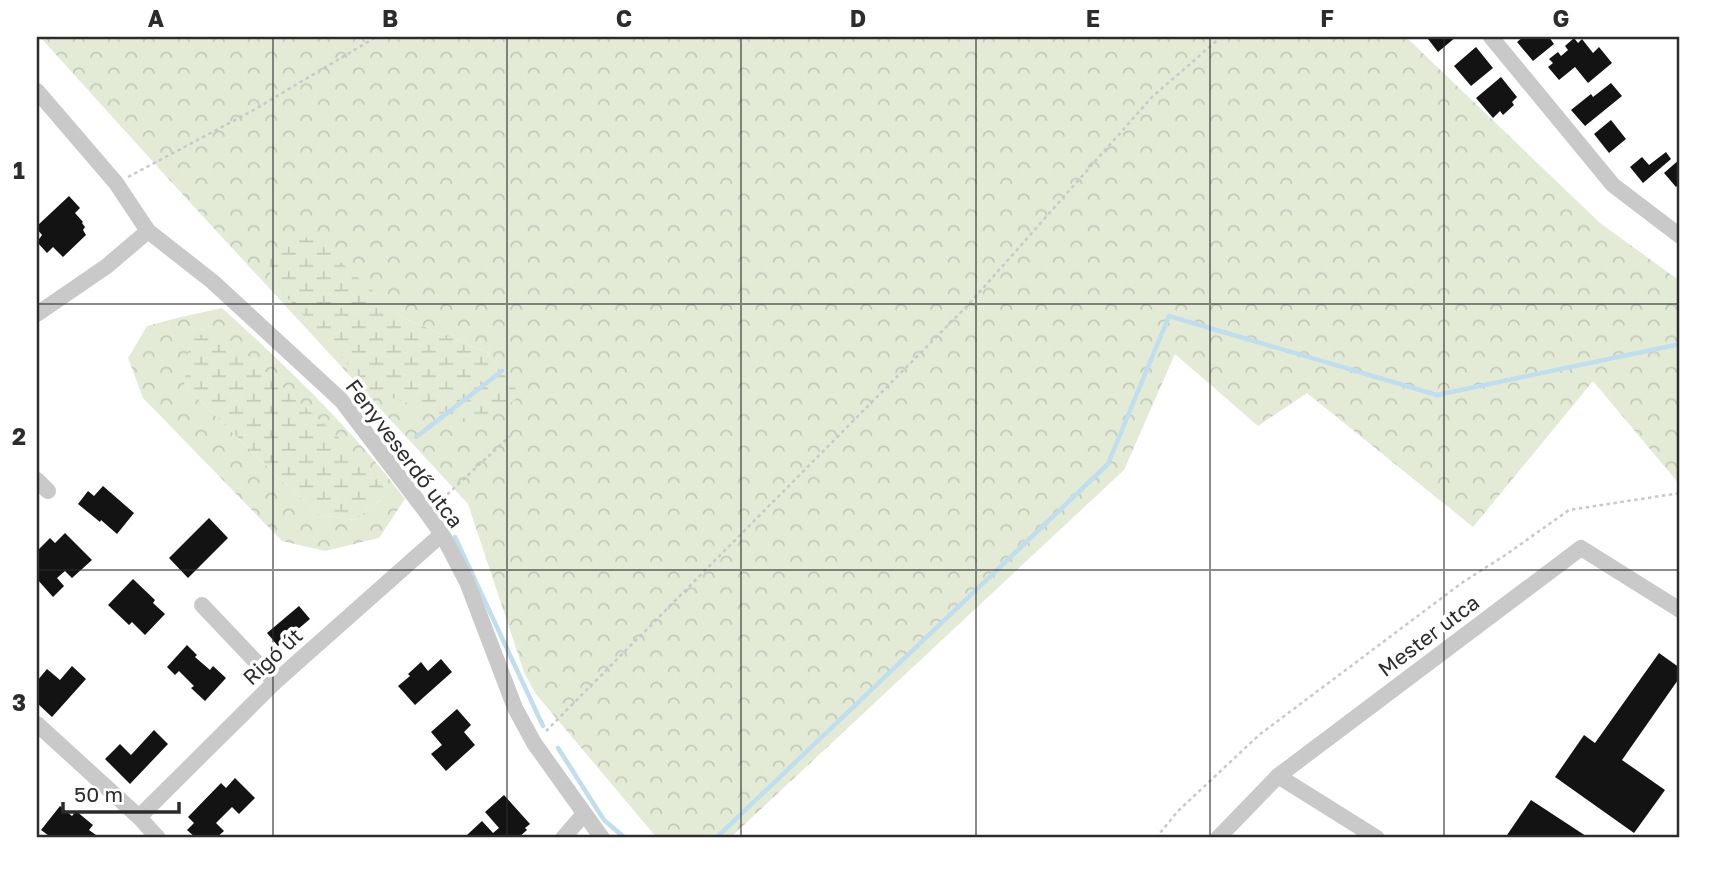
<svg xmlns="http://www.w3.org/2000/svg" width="1717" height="875" viewBox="0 0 1717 875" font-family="'Golos Text',sans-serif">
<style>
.forest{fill:url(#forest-crowns);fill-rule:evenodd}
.wetland{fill:url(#wetland-marsh)}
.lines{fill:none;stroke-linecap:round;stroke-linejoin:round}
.stream{stroke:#c0deee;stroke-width:4.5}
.building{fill:#131313}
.path{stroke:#c9c9c9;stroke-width:2.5;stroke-dasharray:3.5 3.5;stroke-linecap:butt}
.minor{stroke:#c9c9c9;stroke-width:16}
.grid{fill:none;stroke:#2c2c2c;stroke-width:2;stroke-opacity:0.55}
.labels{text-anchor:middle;stroke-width:7;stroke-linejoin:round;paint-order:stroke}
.street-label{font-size:21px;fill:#2c2c2c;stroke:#fff}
.neatline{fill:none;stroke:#2c2c2c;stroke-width:2.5}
.grid-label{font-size:23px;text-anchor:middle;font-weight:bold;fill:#2c2c2c}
</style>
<defs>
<pattern id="forest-crowns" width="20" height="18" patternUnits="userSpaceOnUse" patternTransform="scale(1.75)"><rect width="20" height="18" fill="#e3ebd7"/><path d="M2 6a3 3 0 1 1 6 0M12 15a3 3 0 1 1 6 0" fill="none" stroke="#c3cab9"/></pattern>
<pattern id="wetland-marsh" width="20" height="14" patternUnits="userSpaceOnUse" patternTransform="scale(1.75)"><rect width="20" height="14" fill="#e3ebd7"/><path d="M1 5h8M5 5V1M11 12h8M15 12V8" fill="none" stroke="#c3cab9"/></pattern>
</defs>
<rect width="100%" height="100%" fill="#fff"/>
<g class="forest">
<path d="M 40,37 L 1406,37 L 1600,223 L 1680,281 L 1680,485 L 1593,381 L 1473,527 L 1307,393 L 1258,426 L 1175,354 L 1124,470 L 730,838 L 657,838 L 535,693 L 524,672 L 468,504 L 174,185 ZM 315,240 L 403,318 L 487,352 L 520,395 L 312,323 L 271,280 Z"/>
<path d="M 222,308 C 287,367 352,429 405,499 L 379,538 L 325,551 L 282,541 L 143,398 L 128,358 L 147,326 L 181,317 ZM 185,386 L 387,494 L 355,520 L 320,515 L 278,477 Z"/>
</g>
<g class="wetland">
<polygon points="295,236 315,239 403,318 487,352 521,395 478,427 372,391 271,280 268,253"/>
<polygon points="219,330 333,432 375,473 387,494 355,520 320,515 278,477 184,385 190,338"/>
</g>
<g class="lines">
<g class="stream">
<polyline points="416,437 502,371"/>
<polyline points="455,537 543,726"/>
<polyline points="558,748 604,820 625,838"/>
<polyline points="716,838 1108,464 1169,316 1437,395 1680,344"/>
</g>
</g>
<g class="building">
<polygon points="1431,37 1456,37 1438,52 1428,39"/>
<polygon points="1523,37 1533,37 1535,39 1538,37 1549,37 1554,44 1533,61 1517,42"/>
<polygon points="1574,38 1578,43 1582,39 1593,53 1599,47 1612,63 1588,83 1575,67 1559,80 1548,67 1553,63 1549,59 1558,52 1561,56 1568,50 1565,46"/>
<polygon points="1476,47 1493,68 1471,86 1454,66"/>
<polygon points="1501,77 1517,97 1512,102 1514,105 1503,115 1500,111 1493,118 1476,98"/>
<polygon points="1611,83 1622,96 1585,126 1571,110 1591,94 1593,97"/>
<polygon points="1611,120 1626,139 1609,153 1594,134"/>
<polygon points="1666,152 1671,159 1643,183 1630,167 1642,157 1649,165"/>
<polygon points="1680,159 1680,183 1676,187 1664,173"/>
<polygon points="69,196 80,208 75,213 83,222 82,223 85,227 83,230 86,235 63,257 53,247 47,253 37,242 42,235 37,229 37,226"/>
<polygon points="103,486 134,513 117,534 101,520 100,522 78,504 88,491 94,496"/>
<polygon points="209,518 228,538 188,578 169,558"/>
<polygon points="65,533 92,560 72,578 65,571 57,578 64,586 53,597 37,579 37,551 50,538 55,543"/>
<polygon points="133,579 155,600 153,603 165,614 145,635 132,622 129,625 108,605"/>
<polygon points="299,606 310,619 278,646 267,633"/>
<polygon points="187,645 197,655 195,657 210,670 213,666 226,678 205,701 191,688 194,686 179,671 175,675 167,667"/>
<polygon points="1659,653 1680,668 1680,677 1622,760 1665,790 1634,833 1555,777 1584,735 1595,743"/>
<polygon points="441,659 452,672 415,705 398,686 410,676 408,674 421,662 428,671"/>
<polygon points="72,666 86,679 52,717 37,703 37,681 47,669 60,680"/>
<polygon points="457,709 471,725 464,732 475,745 446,771 431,754 442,745 431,732"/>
<polygon points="154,730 168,744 130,784 105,759 120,744 131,755"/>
<polygon points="235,778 255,798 239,814 232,807 216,823 224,831 216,838 196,838 187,830 194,823 188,817 221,783 226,788"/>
<polygon points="504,795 530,824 525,828 527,830 518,838 470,838 467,835 482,821 493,833 499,828 485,812"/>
<polygon points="1531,800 1589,838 1505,838"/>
<polygon points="60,806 72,816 76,811 93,825 89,830 96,835 93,838 62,838 58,835 55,838 52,838 41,830"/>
</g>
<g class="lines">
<g class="path">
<polyline points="128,177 252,111 376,37"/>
<polyline points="437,504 510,436"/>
<polyline points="546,731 969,304 1152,97 1221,37"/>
<polyline points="1156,838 1178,811 1259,735 1463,582 1504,556 1569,510 1680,493"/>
</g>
<g class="minor">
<polyline points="1491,37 1613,185 1680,236"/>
<polyline points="37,91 116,183 148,231 213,282 341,400 427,513 442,534 467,582 515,708 534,743 602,838"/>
<polyline points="37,314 107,266 148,231"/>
<polyline points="37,480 48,491"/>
<polyline points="202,605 275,682"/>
<polyline points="37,724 139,817 158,838"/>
<polyline points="1278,776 1377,838"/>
<polyline points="139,817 275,682 442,534"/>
<polyline points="563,838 584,814"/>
<polyline points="1218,838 1278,776 1581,548 1680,610"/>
</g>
</g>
<path class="grid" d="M 273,37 L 273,838M 507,37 L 507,838M 741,37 L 741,838M 976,37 L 976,838M 1210,37 L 1210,838M 1444,37 L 1444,838M 37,304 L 1680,304M 37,570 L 1680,570"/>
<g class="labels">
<g class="street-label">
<text transform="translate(404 454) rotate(53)" y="7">Fenyveserdő utca</text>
<text transform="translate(1429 636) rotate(-37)" y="7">Mester utca</text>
<text transform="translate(273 657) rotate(-43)" y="7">Rigó út</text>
</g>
</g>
<rect width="1717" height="875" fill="none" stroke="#ffffff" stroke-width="77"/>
<path d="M63 802v10h116v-10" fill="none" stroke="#2c2c2c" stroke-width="3.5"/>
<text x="74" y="802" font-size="21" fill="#2c2c2c" stroke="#ffffff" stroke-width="5" paint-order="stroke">50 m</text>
<rect x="38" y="38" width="1640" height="798" class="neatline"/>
<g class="grid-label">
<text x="156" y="27">A</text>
<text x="390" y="27">B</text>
<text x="624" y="27">C</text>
<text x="858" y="27">D</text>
<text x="1093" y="27">E</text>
<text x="1327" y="27">F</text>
<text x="1561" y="27">G</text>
<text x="19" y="179">1</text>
<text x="19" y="445">2</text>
<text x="19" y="711">3</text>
</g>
</svg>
